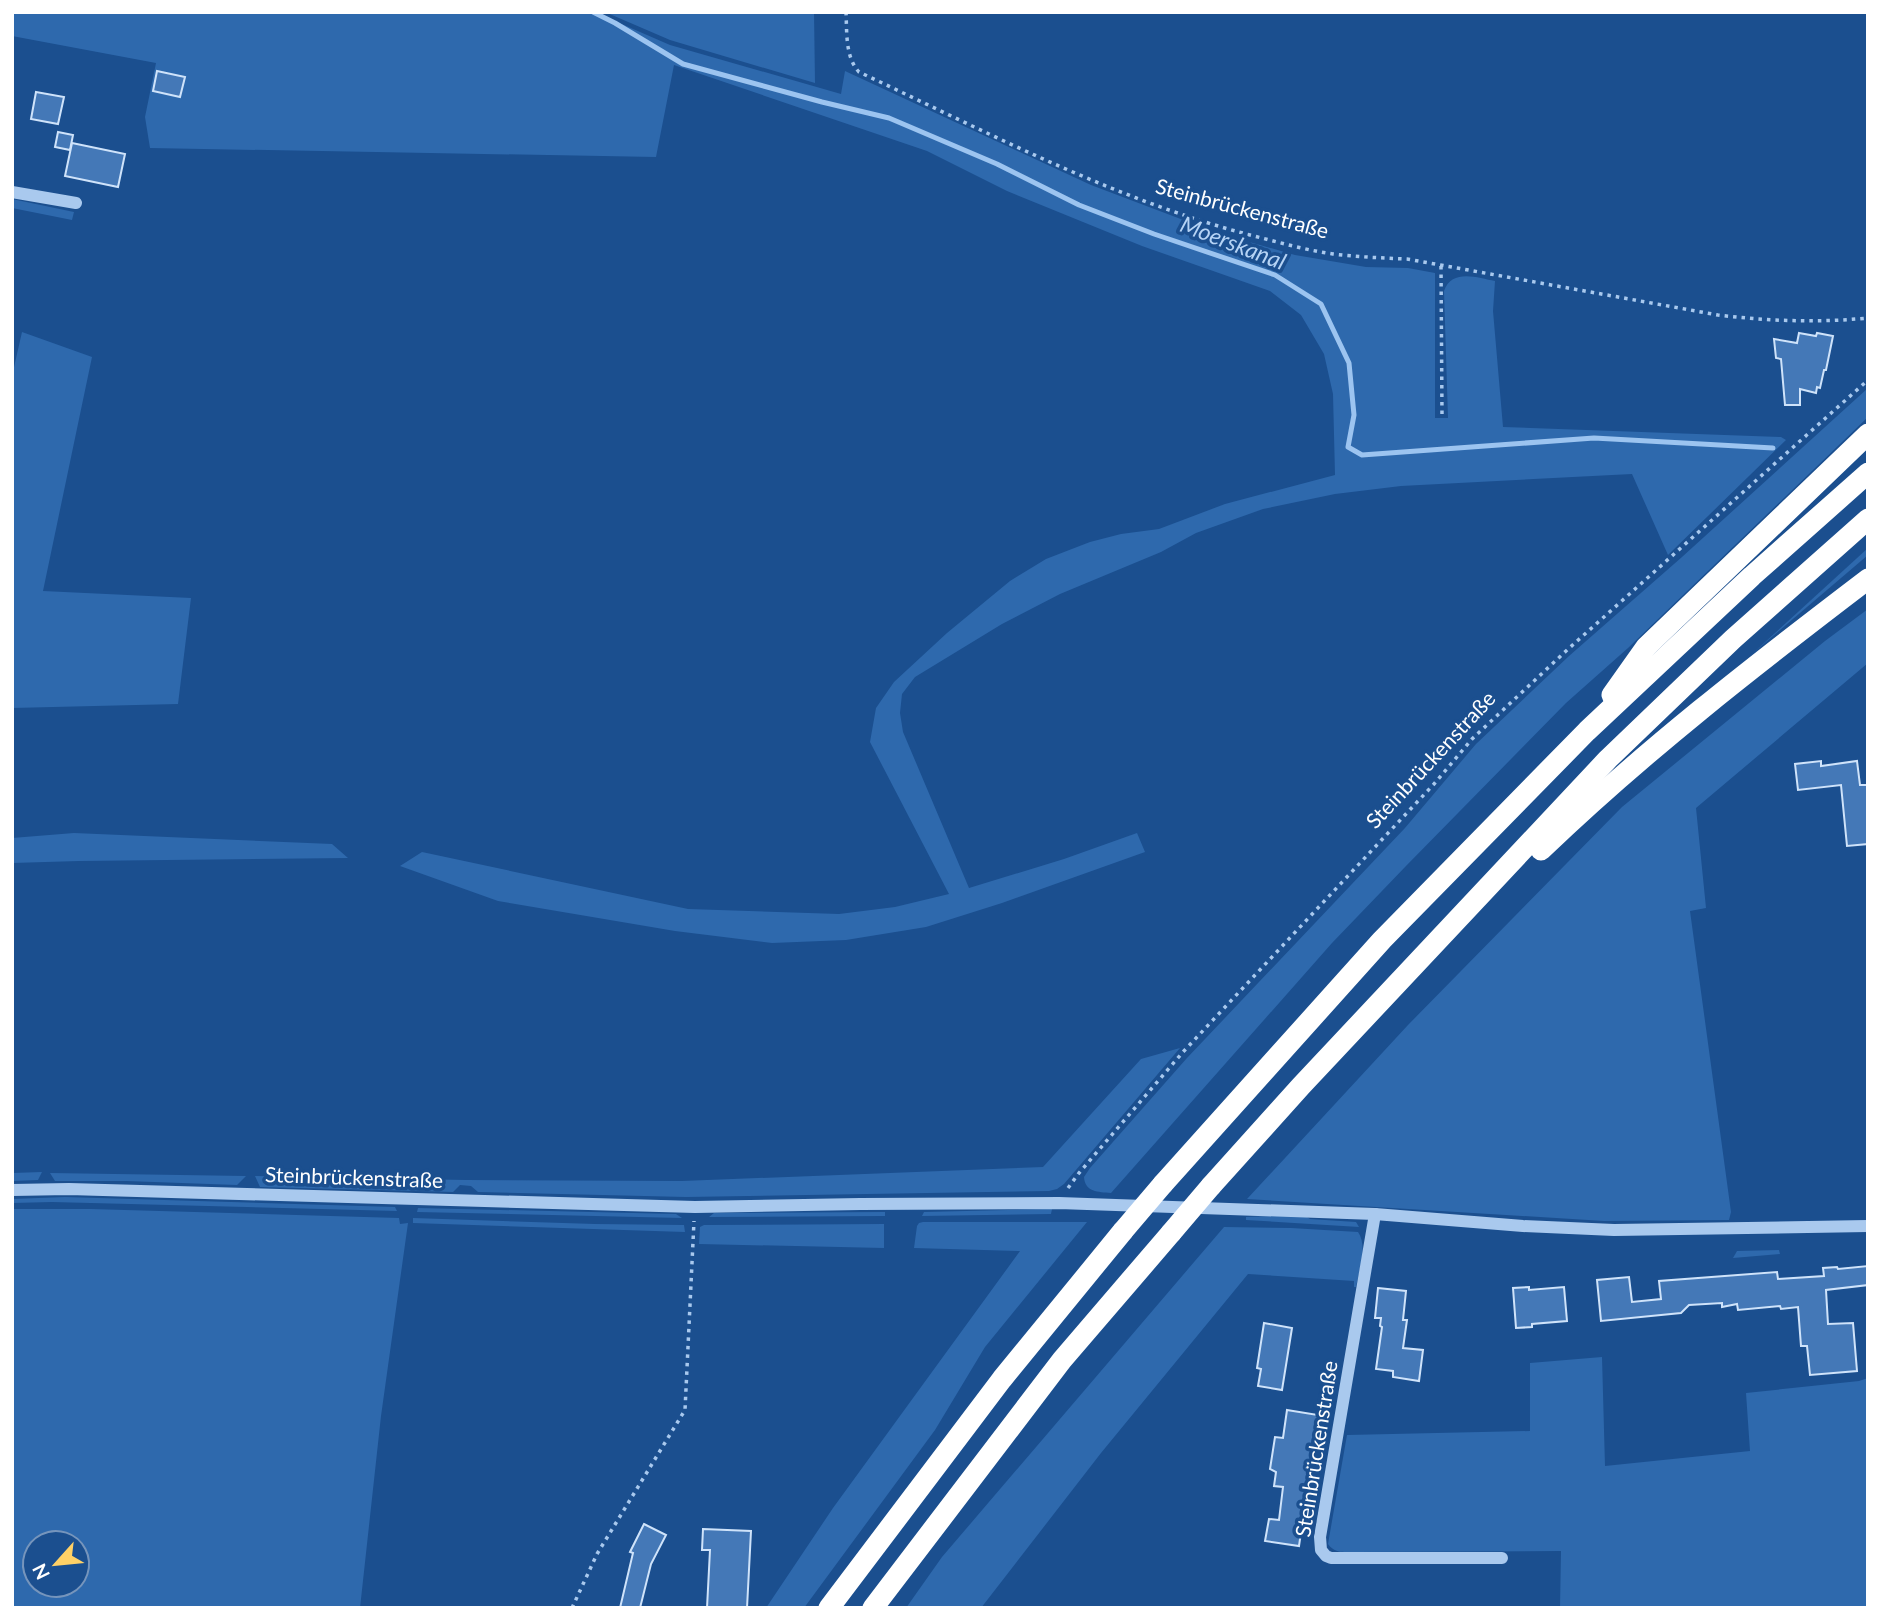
<svg xmlns="http://www.w3.org/2000/svg" width="1880" height="1620" viewBox="0 0 1880 1620" font-family="Lato,sans-serif">
<style>
.green{fill:#2e69ad;fill-rule:evenodd}
.lines{fill:none;stroke-linecap:round;stroke-linejoin:round}
.stream{stroke:#9cc4f0;stroke-width:5}
.building{fill:#4478b7;stroke:#cfe3fa;stroke-width:2}
.path{stroke:#a9c9ee;stroke-width:3.5;stroke-dasharray:3.5 5;stroke-linecap:butt}
.minor{stroke:#a9c9ee;stroke-width:12}
.highway{stroke:#fff;stroke-width:21}
.highway-bridge{stroke:#fff;stroke-width:21}
.labels{text-anchor:middle;stroke-width:7;stroke-linejoin:round;paint-order:stroke}
.street-label{font-size:21px;fill:#fff;stroke:#1b4f8f}
.water-label{font-size:23px;font-style:italic;fill:#b5d3f5;stroke:#1b4f8f}
</style>
<rect width="100%" height="100%" fill="#1b4f8f"/>
<g class="green">
<path d="M 12,12 L 594,12 L 670,45 L 841,94 L 845,71 L 1091,185 L 1215,232 L 1295,255 L 1366,267 L 1408,268 L 1435,273 L 1435,418 L 1448,418 L 1444,291 C 1452,268 1478,278 1495,281 L 1493,311 L 1503,427 L 1781,437 L 1786,440 L 1668,555 L 1632,474 L 1401,486 L 1335,494 L 1263,509 L 1196,533 L 1161,552 L 1060,594 L 1002,624 L 915,677 L 902,694 L 900,713 L 903,732 L 969,888 L 1064,859 L 1137,833 L 1145,852 L 1002,903 L 926,927 L 846,940 L 772,943 L 675,931 L 498,901 L 400,866 L 422,852 L 688,909 L 839,914 L 895,907 L 949,894 L 870,742 L 876,708 L 894,682 L 947,633 L 1010,581 L 1046,559 L 1090,542 L 1121,534 L 1159,529 L 1225,504 L 1335,475 L 1333,394 L 1324,354 L 1301,315 L 1270,291 L 1142,246 L 1007,191 L 927,151 L 674,65 L 656,157 L 150,148 L 145,117 L 156,63 L 12,36 Z"/>
<polygon points="605,12 814,12 815,83 670,40"/>
<polygon points="12,199 74,212 72,220 12,208"/>
<polygon points="22,332 92,357 43,591 191,598 178,704 12,708 12,376"/>
<path d="M 1868,388 L 1868,417 L 1628,648 L 1566,703 L 1406,866 L 1332,943 L 1111,1193 C 1098,1192 1085,1192 1084,1177 L 1090,1168 L 1187,1058 L 1405,828 L 1476,744 L 1569,656 L 1682,557 Z"/>
<polygon points="1868,548 1868,555 1752,654"/>
<polygon points="1868,609 1868,663 1696,808 1706,908 1690,911 1731,1212 1729,1220 1604,1221 1247,1199 1408,1025 1622,807 1825,641"/>
<polygon points="74,833 332,844 348,858 79,861 12,863 12,838"/>
<polygon points="1180,1048 1064,1184 1057,1189 1049,1191 686,1197 478,1192 471,1186 460,1185 453,1192 260,1187 255,1176 466,1180 682,1181 1043,1167 1141,1059"/>
<polygon points="42,1172 38,1180 12,1181 12,1173"/>
<polygon points="50,1173 246,1176 237,1185 126,1181 55,1181"/>
<polygon points="65,1197 395,1207 397,1211 52,1202 12,1203 12,1199"/>
<polygon points="418,1208 676,1214 682,1218 417,1212"/>
<path d="M 12,1209 L 90,1209 L 399,1218 L 400,1224 L 408,1223 L 381,1416 L 360,1608 L 12,1608 ZM 77,1543 L 77,1585 L 35,1585 L 35,1543 Z"/>
<polygon points="1052,1209 1051,1214 922,1216 924,1212"/>
<polygon points="885,1212 885,1216 709,1217 714,1213"/>
<polygon points="1304,1215 1310,1219 1356,1222 1359,1227 1246,1220 1246,1217"/>
<polygon points="413,1218 595,1224 684,1225 685,1232 413,1223"/>
<polygon points="923,1222 1087,1222 985,1347 935,1430 804,1608 766,1608 833,1508 1020,1251 914,1248 917,1226 919,1223"/>
<polygon points="884,1224 884,1248 699,1244 700,1227 704,1225"/>
<path d="M 1224,1227 L 1291,1228 L 1358,1232 C 1368,1246 1359,1271 1356,1287 L 1354,1287 L 1354,1281 L 1248,1274 L 1101,1453 L 981,1608 L 906,1608 L 942,1557 Z"/>
<polygon points="1779,1250 1780,1254 1733,1258 1737,1251"/>
<path d="M 1602,1357 L 1605,1466 L 1750,1451 L 1746,1393 L 1859,1381 L 1868,1378 L 1868,1608 L 1560,1608 L 1561,1551 L 1356,1552 C 1345,1552 1335,1554 1328,1544 L 1347,1435 L 1530,1431 L 1530,1363 Z"/>
</g>
<g class="lines">
<polyline class="stream" points="593,12 615,23 683,64 822,102 889,118 997,164 1079,205 1154,234 1275,275 1321,304 1349,363 1354,415 1348,447 1362,455 1594,438 1773,448"/>
</g>
<g class="building">
<polygon points="157,71 185,77 180,97 153,91"/>
<polygon points="36,92 64,97 58,124 31,119"/>
<polygon points="58,132 73,135 70,150 55,147"/>
<polygon points="72,143 125,154 118,187 65,176"/>
<polygon points="1799,333 1816,336 1817,333 1833,336 1826,370 1824,370 1820,388 1817,387 1816,393 1800,389 1800,405 1785,405 1781,359 1776,358 1774,339 1797,343"/>
<polygon points="1821,761 1821,766 1857,761 1860,785 1868,785 1868,844 1847,846 1841,785 1798,790 1795,764"/>
<polygon points="1868,1266 1868,1285 1826,1290 1828,1324 1853,1323 1857,1371 1810,1375 1807,1346 1801,1346 1798,1307 1781,1309 1780,1306 1738,1310 1737,1304 1722,1307 1722,1303 1689,1305 1681,1313 1601,1321 1597,1280 1629,1277 1632,1302 1661,1299 1659,1281 1777,1272 1778,1279 1824,1276 1823,1268 1837,1267 1838,1269"/>
<polygon points="1529,1287 1529,1290 1564,1287 1567,1321 1532,1324 1532,1327 1516,1328 1513,1288"/>
<polygon points="1378,1288 1406,1291 1403,1320 1407,1320 1403,1348 1423,1350 1419,1381 1393,1377 1393,1371 1376,1369 1382,1327 1380,1326 1381,1318 1375,1318"/>
<polygon points="1264,1323 1292,1328 1282,1390 1258,1386 1261,1369 1257,1368"/>
<polygon points="1287,1410 1318,1415 1299,1546 1265,1541 1269,1519 1279,1520 1283,1487 1274,1486 1276,1472 1270,1469 1275,1437 1283,1438"/>
<polygon points="644,1524 666,1535 651,1564 640,1608 620,1608 633,1553 630,1552"/>
<polygon points="703,1529 751,1531 747,1608 707,1608 710,1550 702,1550"/>
</g>
<g class="lines">
<g class="path">
<path d="M 846,12 C 847,32 845,57 859,72 C 987,132 1113,199 1250,235 C 1278,242 1305,250 1333,254 C 1358,257 1382,258 1407,259 L 1718,315 C 1768,321 1817,323 1868,318"/>
<polyline points="1441,266 1442,415"/>
<polyline points="1068,1188 1079,1173 1183,1052 1434,784 1472,739 1566,651 1868,380"/>
<polyline points="572,1608 597,1554 685,1410 694,1221"/>
</g>
<g class="minor">
<polyline points="12,192 76,203"/>
<polyline points="12,1190 69,1189 695,1207 860,1204 1059,1203 1375,1214 1523,1226 1614,1230 1868,1226"/>
<polyline points="1375,1214 1320,1537 1321,1550 1326,1556 1331,1558 1502,1558"/>
</g>
<g class="highway">
<polyline points="1612,695 1646,647 1868,434"/>
<path d="M 1541,850 C 1643,752 1755,665 1868,579"/>
<polyline points="1163,1184 1382,940 1587,731 1752,576 1868,473"/>
<polyline points="1211,1186 1301,1086 1608,759 1733,639 1868,519"/>
<polyline points="829,1608 1002,1379 1123,1231"/>
<polyline points="873,1608 1062,1360 1171,1233"/>
</g>
<g class="highway-bridge">
<polyline points="1123,1231 1163,1184"/>
<polyline points="1171,1233 1211,1186"/>
</g>
</g>
<g class="labels">
<g class="street-label">
<text transform="translate(1242 209) rotate(15)" y="7">Steinbrückenstraße</text>
<text transform="translate(1431 760) rotate(-47)" y="7">Steinbrückenstraße</text>
<text transform="translate(354 1178) rotate(2)" y="7">Steinbrückenstraße</text>
<text transform="translate(1317 1449) rotate(-81)" y="7">Steinbrückenstraße</text>
</g>
<g class="water-label">
<text transform="translate(1233 243) rotate(21)" y="8">Moerskanal</text>
</g>
</g>
<rect width="1880" height="1620" fill="none" stroke="#ffffff" stroke-width="28"/>
<g transform="translate(56 1564) rotate(243)"><circle r="33" fill="#1b4f8f" stroke="#7695bc" stroke-width="2"/>
<path d="M0-5L12 26L0 18L-12 26Z" fill="#ffd166"/>
<text y="-10" font-size="19" font-weight="bold" text-anchor="middle" fill="#ffffff">N</text>
</g>
</svg>
